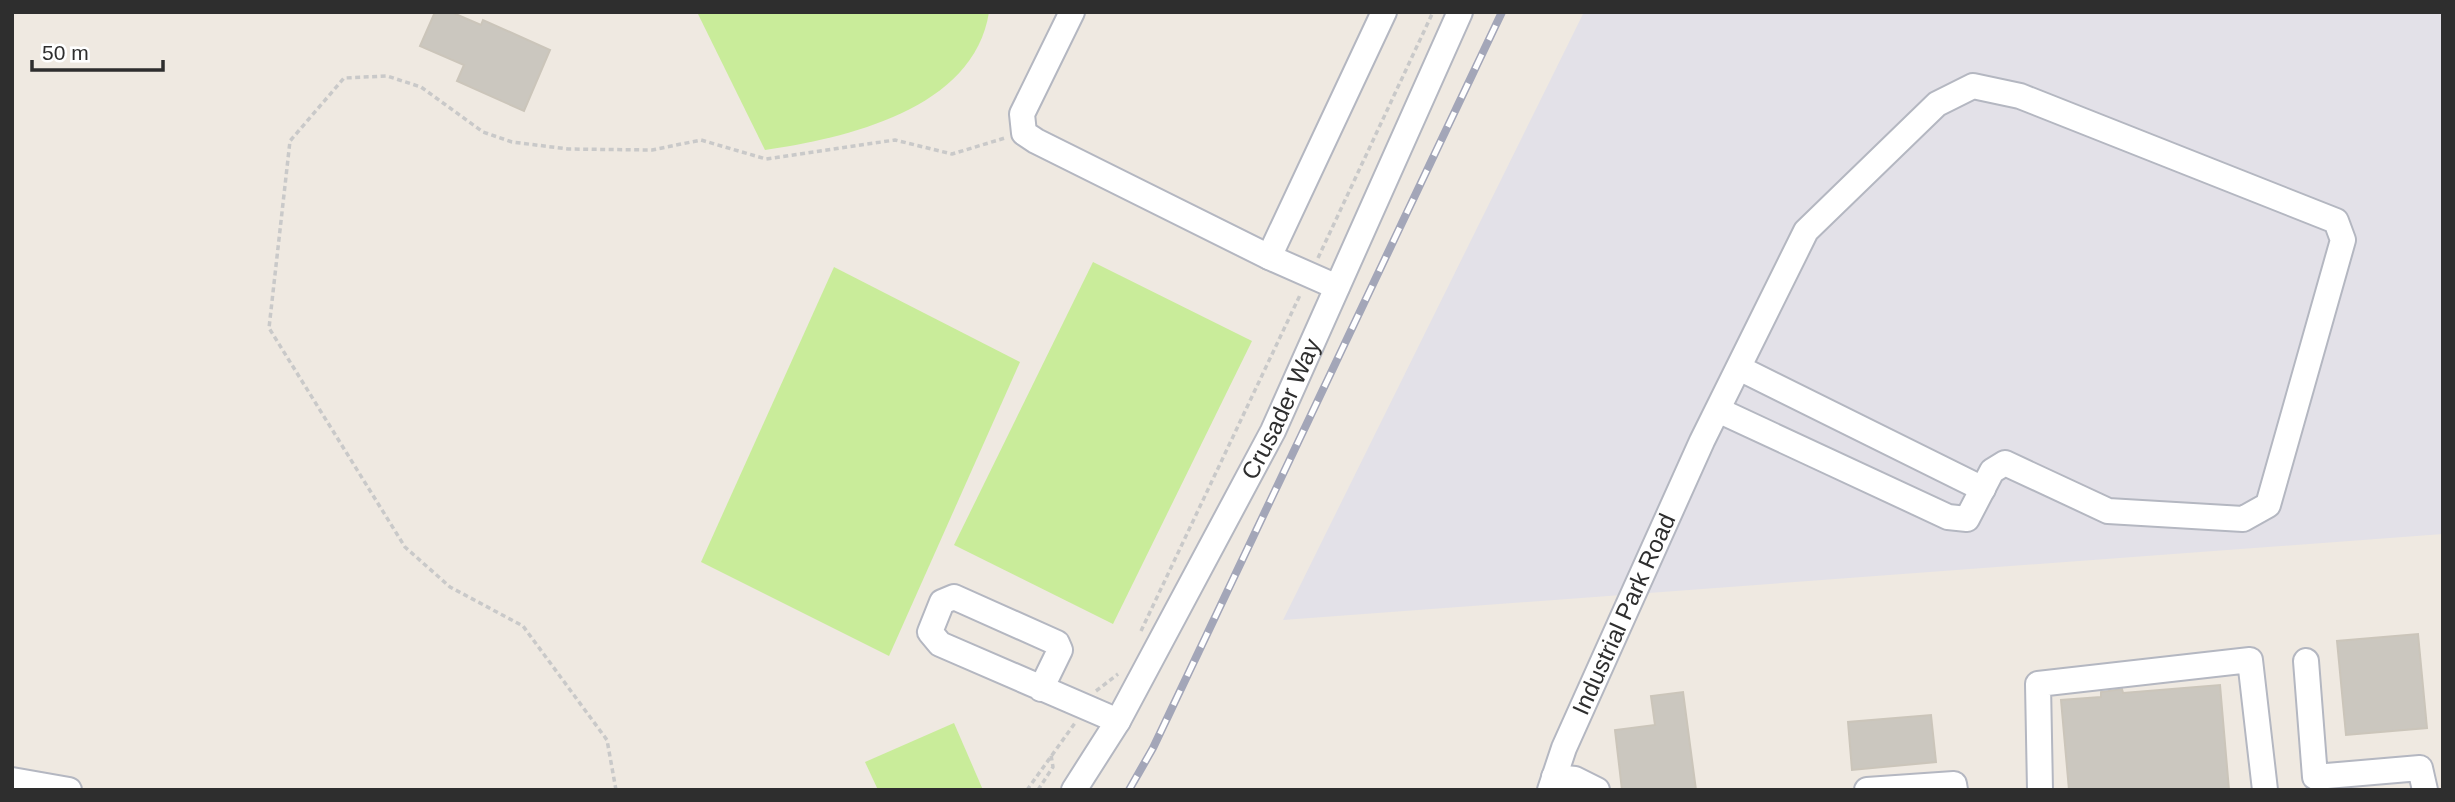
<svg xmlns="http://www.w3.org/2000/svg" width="2455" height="802" viewBox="0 0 2455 802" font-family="Helvetica,sans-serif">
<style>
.industrial{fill:#e3e1e8}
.pitch{fill:#c9ec9a}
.building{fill:#cbc7bf;stroke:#cbc5ba;stroke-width:2}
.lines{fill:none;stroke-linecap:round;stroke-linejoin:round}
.minor-casing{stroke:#b4b7c1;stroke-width:28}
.path{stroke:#c9c9c9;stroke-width:3.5;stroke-dasharray:5 3.5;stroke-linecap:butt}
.minor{stroke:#fff;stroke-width:24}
.rail-casing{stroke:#a3a6b8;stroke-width:8}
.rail{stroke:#fff;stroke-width:5;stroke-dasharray:16;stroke-linecap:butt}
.labels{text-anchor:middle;stroke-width:5;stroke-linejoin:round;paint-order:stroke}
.street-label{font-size:24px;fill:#2e2e2e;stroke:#fff}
</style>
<rect width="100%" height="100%" fill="#efe9e1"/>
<polygon class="industrial" points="1584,12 2443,12 2443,534 1283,620"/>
<g class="pitch">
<path d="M 697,12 L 989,12 C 974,110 845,138 765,150 Z"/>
<polygon points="1093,262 1252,341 1113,624 954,545"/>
<polygon points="834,267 1020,362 889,656 701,562"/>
<polygon points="954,723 983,790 878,790 865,762"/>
</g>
<g class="building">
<polygon points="435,12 451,12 481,25 483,20 550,50 524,111 457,81 464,65 420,46"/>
<polygon points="2418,634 2427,728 2346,735 2337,641"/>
<polygon points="2220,685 2229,790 2069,790 2061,700 2101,697 2101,692 2122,689 2123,693"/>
<polygon points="1683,692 1696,790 1622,790 1615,730 1655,725 1651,696"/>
<polygon points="1931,715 1936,762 1852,770 1848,722"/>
</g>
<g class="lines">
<g class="minor-casing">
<g id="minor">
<polyline points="1072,12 1022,114 1024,133 1036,141 1269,257 1337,287"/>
<polyline points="1269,257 1384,12"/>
<polyline points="1739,368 1983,489"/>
<polyline points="2306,661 2315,777 2420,768 2425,790"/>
<polyline points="1041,689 1060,650 1057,643 954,597 942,602 930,632 940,644 1118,721"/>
<polyline points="1554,777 1575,779 1597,790"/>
<polyline points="12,780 69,790"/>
<path id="s1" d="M 1074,790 L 1118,721 L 1273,431 L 1460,12"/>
<path id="s2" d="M 1550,790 L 1564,748 L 1702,441 L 1806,231 L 1937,104 L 1973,86 L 2020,96 L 2336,221 L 2343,240 L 2268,505 L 2243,519 L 2108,511 L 2005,463 L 1992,471 L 1967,519 L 1948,517 L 1718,410"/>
<polyline points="1867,790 1954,784 1955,790"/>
<polyline points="2040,790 2038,684 2250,660 2265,790"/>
</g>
</g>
<g class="path">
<polyline points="1318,258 1433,12"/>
<polyline points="1141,631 1301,293"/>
<polyline points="1096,691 1118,674"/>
<polyline points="616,790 607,740 523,626 450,587 405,547 269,328 290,141 344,78 387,76 421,87 483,132 512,142 568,149 652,150 701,140 766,159 895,140 952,154 1005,138"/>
<polyline points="1027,790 1075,723"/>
<polyline points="1038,790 1053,767 1051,755"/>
</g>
<use href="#minor" class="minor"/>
<g class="rail-casing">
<polyline id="rail" points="1129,790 1153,748 1502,12"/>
</g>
<use href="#rail" class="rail"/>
</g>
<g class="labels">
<g class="street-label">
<text dy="8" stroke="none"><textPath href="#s1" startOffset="434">Crusader Way</textPath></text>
<text dy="8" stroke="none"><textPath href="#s2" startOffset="191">Industrial Park Road</textPath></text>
</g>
</g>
<rect width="2455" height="802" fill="none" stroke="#2e2e2e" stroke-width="28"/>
<path d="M32 60v10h131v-10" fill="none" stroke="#2e2e2e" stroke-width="3.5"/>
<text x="42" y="60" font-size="21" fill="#2e2e2e" stroke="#ffffff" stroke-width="5" paint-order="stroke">50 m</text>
</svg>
